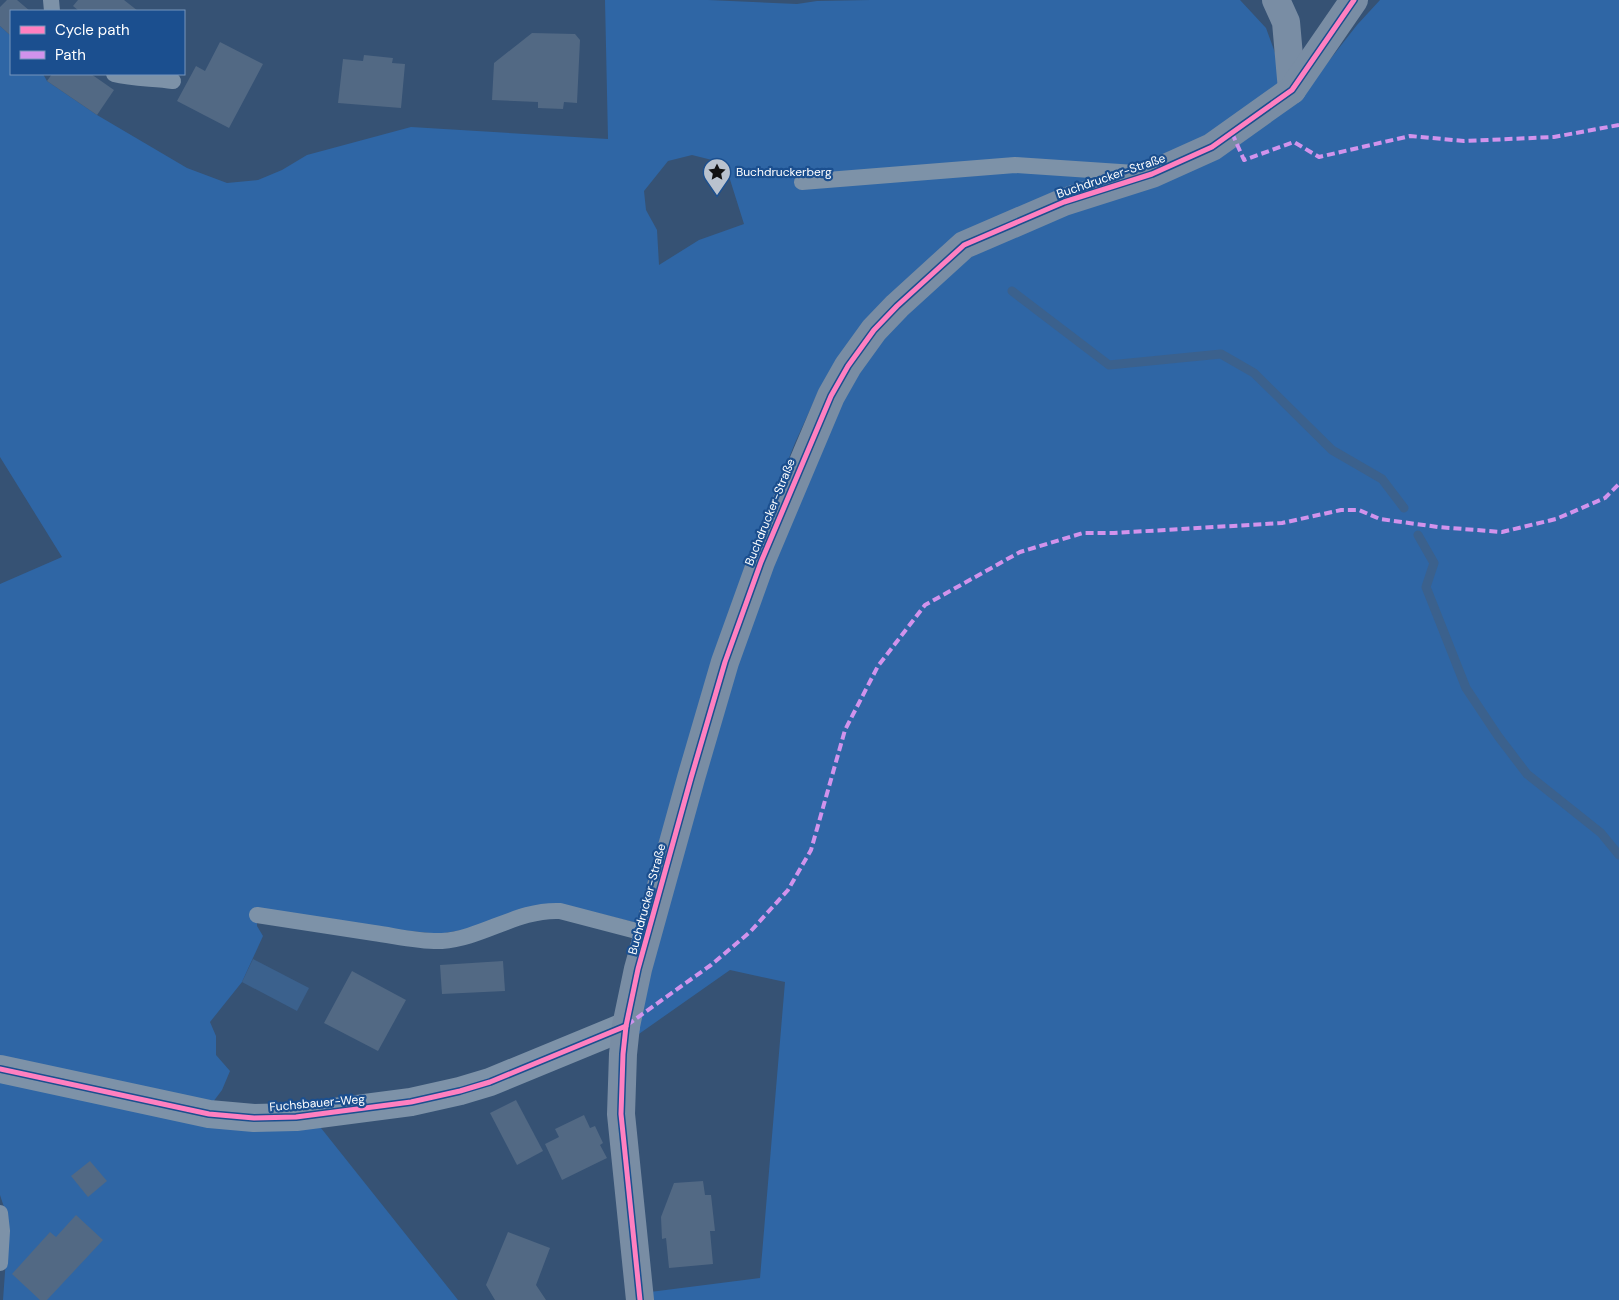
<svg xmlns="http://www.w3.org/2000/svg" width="1619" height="1300" viewBox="0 0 1619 1300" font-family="'DM Sans',sans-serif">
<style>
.green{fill:#2f66a5;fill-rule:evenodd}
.water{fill:#3b618d}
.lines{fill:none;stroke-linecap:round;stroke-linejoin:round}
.stream{stroke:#3b618d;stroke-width:9}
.building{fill:#526984}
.lane{stroke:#7d92a8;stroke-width:16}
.street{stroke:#7d92a8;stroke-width:28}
.secondary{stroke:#798da4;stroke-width:28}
.quiet{stroke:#d193ec;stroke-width:4;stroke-dasharray:8 4;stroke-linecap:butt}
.cycleway-casing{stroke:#1b4f8f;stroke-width:8}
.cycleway{stroke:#ff80c0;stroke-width:5}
.labels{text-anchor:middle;stroke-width:4.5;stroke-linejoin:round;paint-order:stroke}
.poi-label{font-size:12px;fill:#fff;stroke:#1b4f8f;text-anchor:start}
.street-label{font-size:12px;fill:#fff;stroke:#1b4f8f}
</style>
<rect width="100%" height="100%" fill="#365274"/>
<g class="green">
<path d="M 605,0 L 708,0 L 797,4 L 817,1 L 871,0 L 1240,0 L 1266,28 L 1285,80 L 1206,136 L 1147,163 L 957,234 L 819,390 L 795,443 L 749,557 L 637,923 L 561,904 L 468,929 L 439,934 L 257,915 L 257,926 L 263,936 L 242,982 L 210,1022 L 216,1036 L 216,1055 L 230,1071 L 222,1090 L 210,1106 L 0,1061 L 0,584 L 62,557 L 0,457 L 0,26 L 11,36 L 11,74 L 43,74 L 47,81 L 97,115 L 187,168 L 227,183 L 258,180 L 282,170 L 307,155 L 411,127 L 608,139 ZM 692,155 L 712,160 L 727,170 L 744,224 L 699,240 L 659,265 L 657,230 L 646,210 L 644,191 L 668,161 Z"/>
<polygon points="1380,0 1619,0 1619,1300 651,1300 650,1292 760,1278 785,982 730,970 636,1036 636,1027 701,781 770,565 840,400 882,337 969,254 1299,99 1357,25"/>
<polygon points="19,1082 317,1123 458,1300 3,1300 8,1231 6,1213 0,1195 0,1083"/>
</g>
<polygon class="water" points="253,959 309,988 297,1011 242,982"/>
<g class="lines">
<g class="stream">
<polyline points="1012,291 1109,365 1221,354 1254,373 1332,450 1382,479 1404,508"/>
<polyline points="1418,535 1434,563 1426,587 1466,688 1498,736 1527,774 1601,833 1619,855"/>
</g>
</g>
<g class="building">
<polygon points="7,0 17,0 30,11 11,11 11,36 0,26 0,7"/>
<polygon points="78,0 124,0 138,11 79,11 73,6"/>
<polygon points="532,33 575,34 580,40 577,103 564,102 563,109 538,108 538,102 492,100 494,63"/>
<polygon points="220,42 263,64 229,128 177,101 196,66 205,71"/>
<polygon points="364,55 393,58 392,63 405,64 401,108 338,103 343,59 363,61"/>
<polygon points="52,74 91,74 114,90 97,115 47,81"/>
<polygon points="503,961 505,991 442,994 440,965"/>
<polygon points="352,971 406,1000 378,1051 324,1023"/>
<polygon points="516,1100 543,1151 517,1165 490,1113"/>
<polygon points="584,1115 590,1128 595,1126 603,1143 600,1145 607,1158 562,1180 545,1144 559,1137 555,1129"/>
<polygon points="90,1161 107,1181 88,1197 71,1176"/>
<polygon points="703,1181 705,1195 711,1195 715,1231 710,1231 713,1264 669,1268 666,1238 662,1239 661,1217 674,1183"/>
<polygon points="76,1215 103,1240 47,1300 40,1300 12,1274 50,1232 56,1237"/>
<polygon points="508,1232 550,1248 536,1285 546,1300 495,1300 486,1285"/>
</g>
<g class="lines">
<g class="lane">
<polyline points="51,0 52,11"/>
<path d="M 114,74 C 134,79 153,78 173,81"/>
<polyline points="802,182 1015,165 1135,173"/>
<path d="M 257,915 C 296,921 335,927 374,933 C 396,936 420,942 442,941 C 483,938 518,909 560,911 L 648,934"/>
<polyline points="0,1213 2,1231 0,1263"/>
</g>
<polyline class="street" points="0,1069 209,1114 254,1118 296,1117 411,1102 460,1091 490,1082 626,1026"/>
<g class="secondary">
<polyline points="1276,0 1286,22 1292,90"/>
<polyline points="640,1300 621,1114 623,1054 626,1026 638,969 691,778 725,662 761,562 831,396 848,366 874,330 897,306 964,245 1064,202 1152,174 1212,147 1292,90 1354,0"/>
</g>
<g class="quiet">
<polyline points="1232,133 1244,160 1294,142 1319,157 1410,136 1464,141 1554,137 1619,125"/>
<polyline points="627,1025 711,965 750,932 788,890 811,850 845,730 878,666 925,605 1020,552 1083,533 1114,533 1282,523 1341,510 1359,510 1380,519 1438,527 1502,532 1556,519 1605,498 1619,484"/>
</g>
<g class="cycleway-casing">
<g id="cycleway">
<polyline points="0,1069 209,1114 254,1118 296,1117 411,1102 460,1091 490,1082 626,1026"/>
<polyline points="640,1300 621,1114 623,1054 626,1026 638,969 691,778 725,662 761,562 831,396 848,366 874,330 897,306 964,245 1064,202 1152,174 1212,147 1292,90 1354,0"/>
</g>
</g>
<use href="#cycleway" class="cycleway"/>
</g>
<defs>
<g id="sight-pin" transform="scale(1.4375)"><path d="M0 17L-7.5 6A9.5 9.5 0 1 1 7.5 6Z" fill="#b9c2ce" stroke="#1b4f8f"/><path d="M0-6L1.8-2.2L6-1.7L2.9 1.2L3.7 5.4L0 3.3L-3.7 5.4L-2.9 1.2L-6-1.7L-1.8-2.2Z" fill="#111"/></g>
</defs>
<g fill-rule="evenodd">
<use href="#sight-pin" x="717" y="172"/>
</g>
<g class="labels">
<g class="poi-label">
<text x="736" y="176">Buchdruckerberg</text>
</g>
<g class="street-label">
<text transform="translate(1111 176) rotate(-19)" y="4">Buchdrucker-Straße</text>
<text transform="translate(770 512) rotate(-68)" y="4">Buchdrucker-Straße</text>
<text transform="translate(647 899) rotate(-75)" y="4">Buchdrucker-Straße</text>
<text transform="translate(317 1103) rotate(-5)" y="4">Fuchsbauer-Weg</text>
</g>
</g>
<rect x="10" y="10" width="175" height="65" fill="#1b4f8f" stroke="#7695bc"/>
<rect x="20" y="26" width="25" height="8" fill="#ff80c0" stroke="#7695bc"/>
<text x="55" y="35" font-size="15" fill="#ffffff">Cycle path</text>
<rect x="20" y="51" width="25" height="8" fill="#d193ec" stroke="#7695bc"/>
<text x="55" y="60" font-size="15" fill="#ffffff">Path</text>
</svg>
